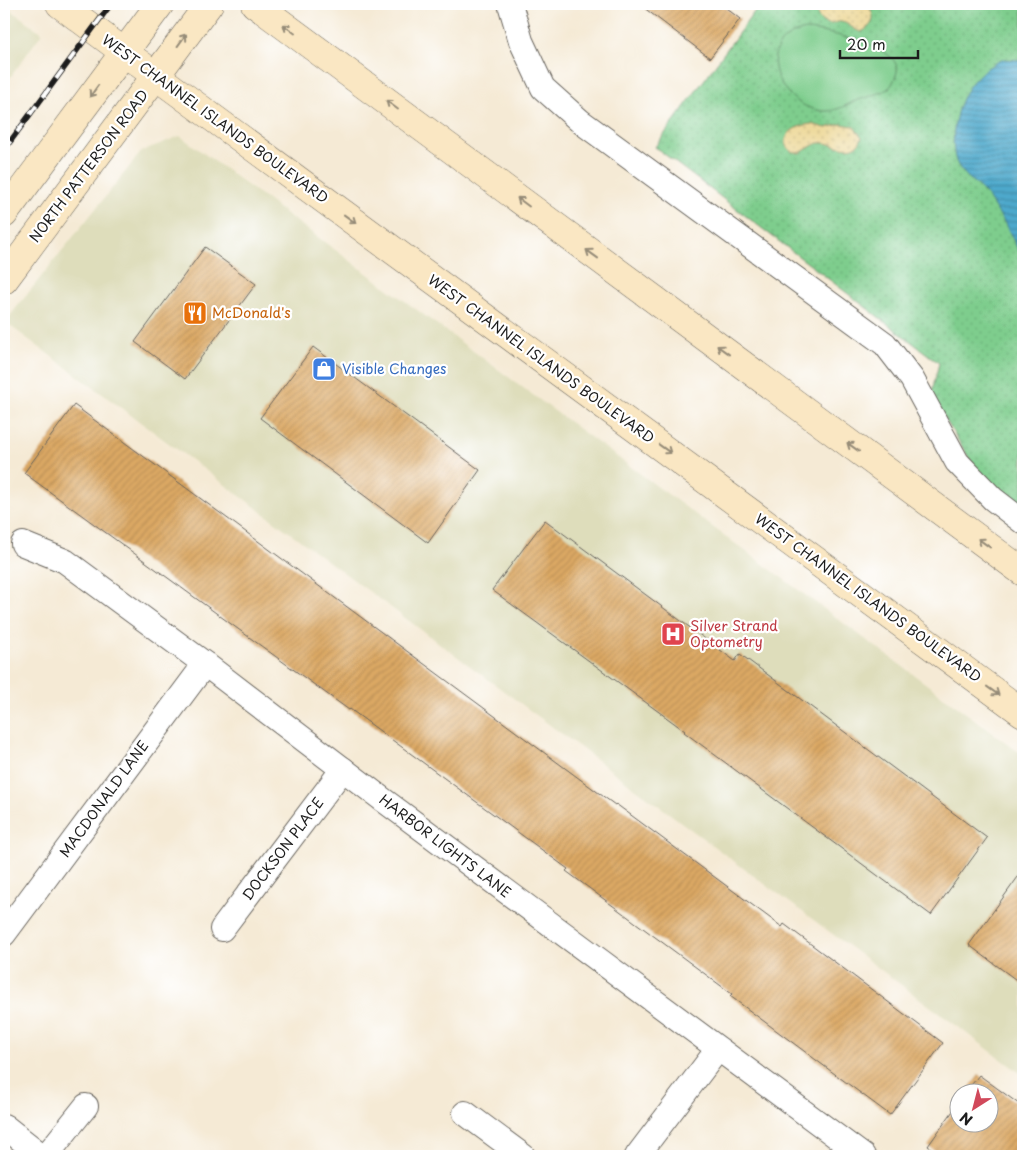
<svg xmlns="http://www.w3.org/2000/svg" width="1027" height="1160" viewBox="0 0 1027 1160" font-family="'Playpen Sans',sans-serif">
<style>
.built{fill:#deddbb}
.grass{fill:url(#grass-dots);stroke:#4d7454}
.sand{fill:url(#sand-dots);stroke:#857b5d}
.pitch{fill:#7ecd8d;stroke:#4d7454}
.water{fill:url(#water-rules);stroke:#356274}
.building{fill:url(#building-hatch)}
.lines{fill:none;stroke-linecap:round;stroke-linejoin:round}
.street-casing{stroke:#68645d;stroke-width:26}
.secondary-casing{stroke:#68645d;stroke-width:29}
.street{stroke:#fff;stroke-width:24}
.secondary{stroke:#fae7c3;stroke-width:28}
.rail-casing{stroke:#1c1c1c;stroke-width:5.5}
.rail{stroke:#fff;stroke-width:4;stroke-dasharray:11;stroke-linecap:butt}
.oneway{stroke:#968c78}
.labels{text-anchor:middle;stroke-width:4.5;stroke-linejoin:round;paint-order:stroke}
.street-label{font-size:14px;fill:#1c1c1c;stroke:#fff}
.food-label{font-size:14px;fill:#c56008;stroke:#fff;text-anchor:start}
.shop-label{font-size:14px;fill:#366cbe;stroke:#fff;text-anchor:start}
.health-label{font-size:14px;fill:#be3a42;stroke:#fff;text-anchor:start}
</style>
<defs>
<pattern id="grass-dots" width="8" height="8" patternUnits="userSpaceOnUse" patternTransform="scale(1.25)"><rect width="8" height="8" fill="#7ecd8d"/><path d="M2 2h.1M6 6h.1" fill="none" stroke="#6caf79" stroke-width="1.8" stroke-linecap="round"/></pattern>
<pattern id="sand-dots" width="8" height="8" patternUnits="userSpaceOnUse" patternTransform="scale(1.25)"><rect width="8" height="8" fill="#eeda9e"/><path d="M2 2h.1M6 6h.1" fill="none" stroke="#ccba88" stroke-width="1.8" stroke-linecap="round"/></pattern>
<pattern id="water-rules" width="6" height="5" patternUnits="userSpaceOnUse" patternTransform="scale(1.25)"><rect width="6" height="5" fill="#4ea9cc"/><path d="M0 2.5h6" fill="none" stroke="#4089a5"/></pattern>
<pattern id="building-hatch" width="6" height="6" patternUnits="userSpaceOnUse" patternTransform="scale(1.25)"><rect width="6" height="6" fill="#dba864"/><path d="M-1 1l2-2M0 6l6-6M5 7l2-2" fill="none" stroke="#bb9056"/></pattern>
</defs>
<rect width="100%" height="100%" fill="#fff"/>
<filter id="ink" filterUnits="userSpaceOnUse"><feTurbulence type="fractalNoise" baseFrequency=".02" numOctaves="2"/><feDisplacementMap in="SourceGraphic" scale="10" xChannelSelector="R" yChannelSelector="G"/><feConvolveMatrix kernelMatrix="1 2 1 2 8 2 1 2 1" color-interpolation-filters="sRGB"/></filter>
<filter id="wash" filterUnits="userSpaceOnUse"><feTurbulence type="fractalNoise" baseFrequency=".0096" numOctaves="4" result="noise"/><feDisplacementMap in="SourceGraphic" scale="20" xChannelSelector="R" yChannelSelector="G"/><feGaussianBlur stdDeviation="1.12" result="paint"/><feColorMatrix in="noise" values="0 0 0 0 0 0 0 0 0 0 0 0 0 0 0 0 0 1.4 0 .05"/><feComposite in="paint" operator="in"/></filter>
<g filter="url(#wash)">
<rect width="100%" height="100%" fill="#f5ead5"/>
<g class="built">
<polygon points="4,5 42,33 4,86"/>
<polygon points="180,136 1023,755 1023,1075 5,322 142,151"/>
</g>
<polygon class="grass" points="760,4 1023,4 1023,509 1000,492 972,463 931,396 939,363 655,147"/>
<g class="sand">
<path d="M 817,4 L 853,4 L 868,6 C 877,17 873,26 861,32 C 854,30 849,24 843,22 C 838,21 835,23 831,24 C 819,24 815,13 817,4 Z"/>
<path d="M 811,124 L 826,128 L 841,124 L 853,126 L 862,137 C 854,160 830,138 816,144 C 810,146 805,151 799,153 L 791,151 L 786,146 C 784,131 797,126 811,124 Z"/>
</g>
<path class="pitch" d="M 806,30 C 825,31 908,47 896,75 C 895,79 892,85 889,88 C 881,94 863,98 853,102 C 845,106 837,110 828,111 C 782,113 746,42 806,30 Z"/>
<path class="water" d="M 1003,59 L 1018,60 L 1023,62 L 1023,258 C 1014,244 1009,228 999,214 C 994,207 990,199 984,192 C 975,182 961,174 956,161 C 953,151 953,140 954,130 C 958,96 972,74 1003,59 Z"/>
<g id="blocks">
<g class="building">
<polygon points="639,4 721,4 740,19 710,58"/>
<polygon points="205,247 256,284 185,379 135,342"/>
<polygon points="313,347 480,470 428,543 260,418"/>
<polygon points="74,405 615,805 616,804 782,927 784,924 943,1043 890,1115 730,996 732,994 566,871 568,869 350,709 349,710 24,473"/>
<polygon points="545,520 735,661 740,654 987,838 931,915 684,732 685,731 492,590"/>
<polygon points="1023,870 1023,985 969,945"/>
<polygon points="979,1075 1023,1107 1023,1156 942,1156 928,1146 960,1101 960,1122 990,1122 990,1092 966,1092"/>
</g>
</g>
</g>
<g filter="url(#ink)">
<use href="#blocks" fill-opacity="0" stroke="#68645d" stroke-width="1"/>
<g class="lines">
<g class="street-casing">
<g id="street">
<polyline points="510,4 521,41 543,88 580,121 885,344 912,379 957,462 993,499 1023,522"/>
<polyline points="23,544 65,561 205,664 382,799 863,1156"/>
<polyline points="222,929 343,769"/>
<polyline points="4,934 205,664"/>
<polyline points="465,1113 523,1156"/>
<polyline points="4,1126 42,1156"/>
<polyline points="46,1156 86,1106"/>
<polyline points="637,1156 718,1049"/>
</g>
</g>
<g class="secondary-casing">
<g id="secondary">
<polyline points="60,4 156,76 1023,713"/>
<polyline points="255,4 1023,572"/>
<polyline points="4,214 160,4"/>
<polyline points="4,280 209,4"/>
</g>
</g>
<use href="#street" class="street"/>
<use href="#secondary" class="secondary"/>
<g class="rail-casing">
<polyline id="rail" points="4,150 111,4"/>
</g>
<use href="#rail" class="rail"/>
</g>
<defs><path id="oneway-shaft" d="M-6 0H5M1.5-3L5.5 0L1.5 3" fill="none" stroke-width="1.6" stroke-linecap="round" stroke-linejoin="round" transform="scale(1.25)"/></defs>
<g class="oneway">
<use href="#oneway-shaft" transform="translate(289 29) rotate(-143)"/>
<use href="#oneway-shaft" transform="translate(182 40) rotate(-54)"/>
<use href="#oneway-shaft" transform="translate(94 91) rotate(126)"/>
<use href="#oneway-shaft" transform="translate(392 105) rotate(-143)"/>
<use href="#oneway-shaft" transform="translate(523 202) rotate(-143)"/>
<use href="#oneway-shaft" transform="translate(350 219) rotate(36)"/>
<use href="#oneway-shaft" transform="translate(592 254) rotate(-144)"/>
<use href="#oneway-shaft" transform="translate(723 350) rotate(-144)"/>
<use href="#oneway-shaft" transform="translate(853 447) rotate(-144)"/>
<use href="#oneway-shaft" transform="translate(665 449) rotate(36)"/>
<use href="#oneway-shaft" transform="translate(984 543) rotate(-144)"/>
<use href="#oneway-shaft" transform="translate(993 691) rotate(36)"/>
</g>
</g>
<defs>
<g id="restaurant-square" transform="scale(1.25)"><rect x="-9" y="-9" width="18" height="18" rx="4" fill="#e8710a" stroke="#fff"/><path d="M-5-6h1v4h1v-4h1v4h1v-4h1v5L-1.5 .5V6h-2V.5L-5-1ZM5-6V6H3V1.5H1.5Q1.5-4 5-6Z" fill="#fff"/></g>
<g id="shop-square" transform="scale(1.25)"><rect x="-9" y="-9" width="18" height="18" rx="4" fill="#3f7fe0" stroke="#fff"/><path d="M-5-2.5h2.3a2.7 3.5 0 0 1 5.4 0H5L5.5 6h-11ZM-1.5-2.5h3a1.5 2.3 0 0 0-3 0Z" fill="#fff"/></g>
<g id="hospital-square" transform="scale(1.25)"><rect x="-9" y="-9" width="18" height="18" rx="4" fill="#e0444e" stroke="#fff"/><path d="M-5-5h3v3.5h4V-5h3V5h-3V1.5h-4V5h-3Z" fill="#fff"/></g>
</defs>
<g fill-rule="evenodd">
<use href="#restaurant-square" x="195" y="313"/>
<use href="#shop-square" x="324" y="369"/>
<use href="#hospital-square" x="673" y="634"/>
</g>
<g class="labels">
<g class="street-label">
<text transform="translate(215 119) rotate(36)" y="5">WEST CHANNEL ISLANDS BOULEVARD</text>
<text transform="translate(89 166) rotate(-53)" y="5">NORTH PATTERSON ROAD</text>
<text transform="translate(541 359) rotate(36)" y="5">WEST CHANNEL ISLANDS BOULEVARD</text>
<text transform="translate(868 598) rotate(36)" y="5">WEST CHANNEL ISLANDS BOULEVARD</text>
<text transform="translate(104 799) rotate(-54)" y="5">MACDONALD LANE</text>
<text transform="translate(445 846) rotate(37)" y="5">HARBOR LIGHTS LANE</text>
<text transform="translate(283 849) rotate(-53)" y="5">DOCKSON PLACE</text>
</g>
<g class="food-label">
<text x="212" y="318">McDonald's</text>
</g>
<g class="shop-label">
<text x="342" y="374">Visible Changes</text>
</g>
<g class="health-label">
<text x="690" y="631">Silver Strand<tspan x="690" dy="16">Optometry</tspan></text>
</g>
</g>
<rect width="1027" height="1160" fill="none" stroke="#fff" stroke-width="20"/>
<g transform="translate(974 1108) rotate(216)"><circle r="24" fill="#ffffff" stroke="#a4a4a4"/>
<path d="M0-4L9 19L0 12L-9 19Z" fill="#d1495b"/>
<text y="-8" font-size="14" font-weight="bold" text-anchor="middle" fill="#1c1c1c">N</text>
</g>
<path d="M840 50v8h78v-8" fill="none" stroke="#1c1c1c" stroke-width="2.5"/>
<text x="847" y="50" font-size="15" fill="#1c1c1c" stroke="#ffffff" stroke-width="4" paint-order="stroke">20 m</text>
</svg>
